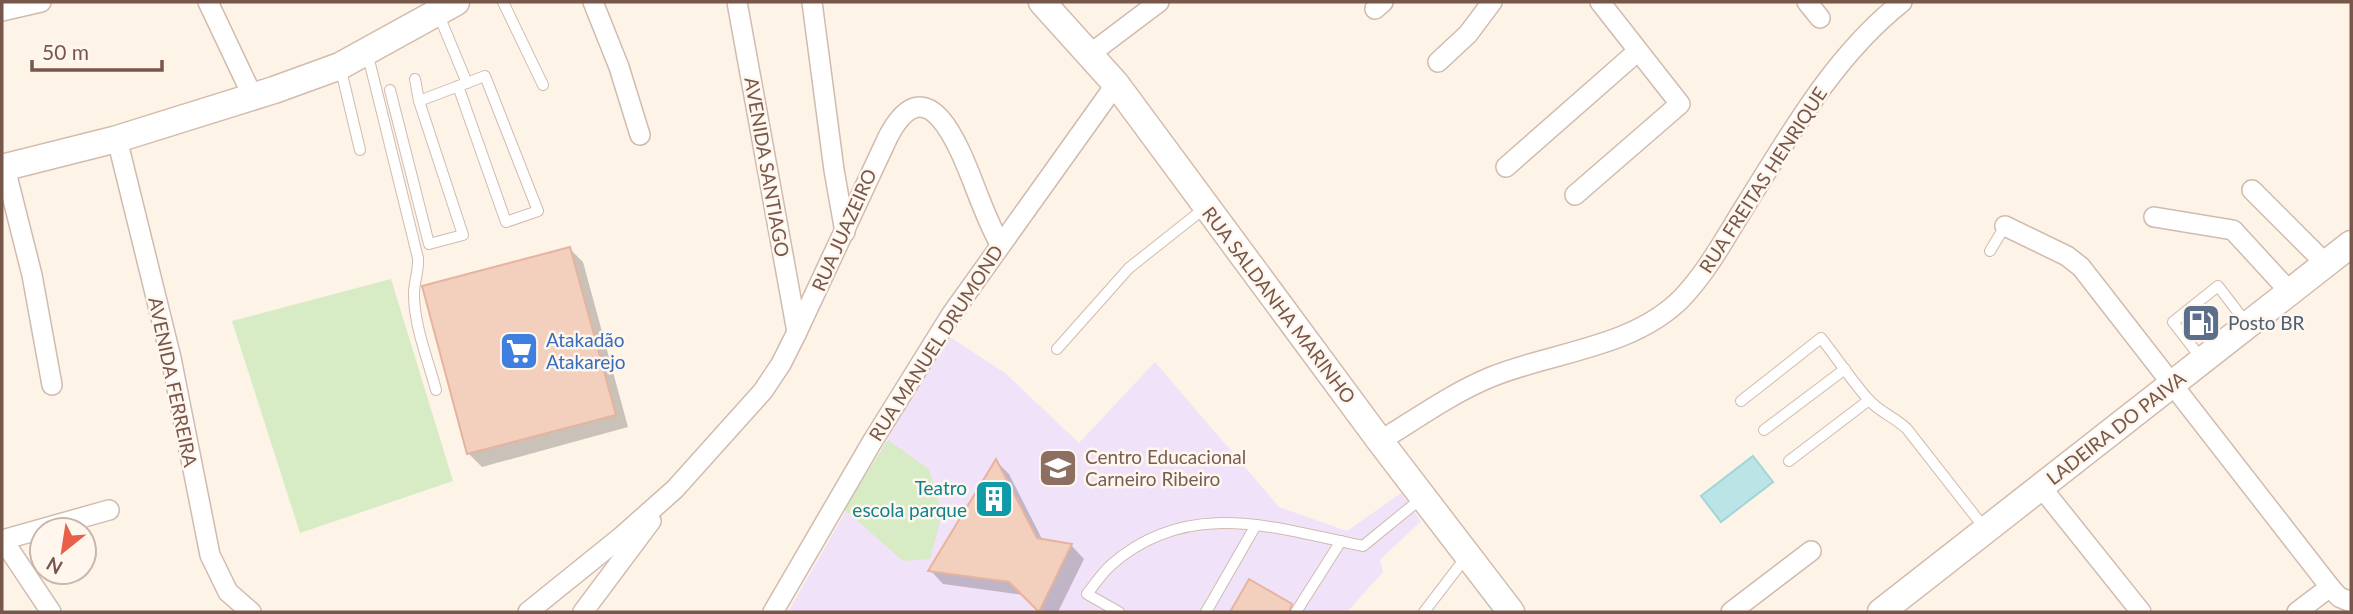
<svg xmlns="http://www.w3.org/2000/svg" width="2353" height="614" viewBox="0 0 2353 614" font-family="Lato,sans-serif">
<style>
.education{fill:#f0e3f9}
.green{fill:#d7ebc5}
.water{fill:#bbe4e7;stroke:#a1d5d9;stroke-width:2}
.shadow{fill:#0003}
.building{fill:#f3cfbe;stroke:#e6b39e;stroke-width:2}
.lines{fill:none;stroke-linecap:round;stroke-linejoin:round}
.lane-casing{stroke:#d1bbaf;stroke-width:12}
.street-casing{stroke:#d1bbaf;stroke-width:22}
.secondary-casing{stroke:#d4bbac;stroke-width:29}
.lane{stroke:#fff;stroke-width:10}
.street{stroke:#fff;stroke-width:19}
.secondary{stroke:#fff;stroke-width:26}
.labels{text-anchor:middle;stroke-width:5;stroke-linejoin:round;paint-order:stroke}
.street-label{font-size:19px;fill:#77574a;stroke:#fff7ee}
.service-label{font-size:19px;fill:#4e5e75;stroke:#fff7ee;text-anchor:start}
.shop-label{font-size:19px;fill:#366cbe;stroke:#fff7ee;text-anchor:start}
.education-label{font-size:19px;fill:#785e54;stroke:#fff7ee;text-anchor:start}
.culture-label{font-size:19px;fill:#0d838f;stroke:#fff7ee;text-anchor:end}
</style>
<rect width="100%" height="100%" fill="#fdf3e7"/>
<polygon class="education" points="947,335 1005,373 1079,443 1155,362 1279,507 1347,531 1401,493 1421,521 1380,560 1383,572 1347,612 788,612"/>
<g class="green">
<polygon points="391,279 453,481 300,533 232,321"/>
<polygon points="888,440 929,469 942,514 930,559 903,561 844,509"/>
</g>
<polygon class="water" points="1753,456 1773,482 1721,522 1701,496"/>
<g class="shadow">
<polygon points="570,249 583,262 628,427 482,467 468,453"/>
<polygon points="997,462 1009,474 1043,541 1072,546 1084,559 1058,612 1041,612 1024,595 943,584 931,571"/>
<polygon points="1250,582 1290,605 1298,612 1233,612"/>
</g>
<g class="building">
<polygon points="570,247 616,415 467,454 422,286"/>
<polygon points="996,459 1037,538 1072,544 1039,612 1009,582 928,571"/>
<polygon points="1249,579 1292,604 1289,612 1230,612"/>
</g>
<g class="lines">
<g class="lane-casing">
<g id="lane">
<polyline points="503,2 543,85"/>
<polyline points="438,13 467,83"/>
<path d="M 367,52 L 418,258 C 419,272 413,284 414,297 C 415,328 428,360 436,390"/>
<polyline points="340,66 360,150"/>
<polyline points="390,90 429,244 463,235 419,101 415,79"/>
<polyline points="419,101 485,76 538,211 506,222 458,86"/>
<polyline points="1990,251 2005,226"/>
<polyline points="1057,349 1129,268 1206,207"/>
<polyline points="2201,358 2173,322 2218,286 2248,325"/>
<path d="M 1741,401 L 1821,338 C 1837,358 1851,380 1868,399 C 1879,412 1895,417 1907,429 L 1986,530"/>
<polyline points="1764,430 1845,369"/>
<polyline points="1789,461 1869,400"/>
<path d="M 1119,612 L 1087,594 C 1095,584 1102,573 1111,565 C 1188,497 1274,528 1363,546 L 1423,497"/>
<polyline points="1206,612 1256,525"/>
<polyline points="1296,612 1341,541"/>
<polyline points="1424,612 1466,557"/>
</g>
</g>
<g class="street-casing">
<g id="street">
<polyline points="208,2 253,97"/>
<polyline points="593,2 619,67 640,135"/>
<polyline points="737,2 797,332"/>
<polyline points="812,2 834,170 845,232"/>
<polyline points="1807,2 1820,18"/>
<polyline points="1375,9 1383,2"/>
<polyline points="2,11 41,2"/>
<polyline points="1090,54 1159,2"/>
<polyline points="1438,62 1468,34 1492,2"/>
<polyline points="117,139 171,358 210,555 228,592 251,612"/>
<polyline points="1506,167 1638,51"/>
<polyline points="5,168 32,275 52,385"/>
<polyline points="2252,190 2326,264"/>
<polyline points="1575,195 1680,104 1600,2"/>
<polyline points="2154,217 2233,230 2290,292"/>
<polyline points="2005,226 2067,256 2081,267 2330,587 2339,597 2351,602"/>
<path d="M 1380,441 C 1416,419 1452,393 1491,377 C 1552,352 1632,348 1681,299 C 1708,271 1726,236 1747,203 C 1792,131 1835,55 1902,2"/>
<polyline points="2041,487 2141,612"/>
<polyline points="2,540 109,510"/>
<polyline points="3,540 51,612"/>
<path d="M 528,612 L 621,537 L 675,489 L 763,391 L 781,364 L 797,332 L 888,137 C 931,55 965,163 980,200 C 986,215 992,230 1000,244"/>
<polyline points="583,612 651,521"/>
<polyline points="773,612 872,442 951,315 1116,84"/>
<polyline points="1731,612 1811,551"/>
<polyline points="2297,612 2330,587"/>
</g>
</g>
<g class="secondary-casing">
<g id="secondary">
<polyline points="1042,2 1116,84 1380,441 1511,612"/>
<polyline points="2,168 117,139 274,90 340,66 456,2"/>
<polyline points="1881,612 2351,244"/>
</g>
</g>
<use href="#lane" class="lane"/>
<use href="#street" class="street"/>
<use href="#secondary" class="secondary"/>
</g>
<defs>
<g id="fuel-square" transform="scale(2.0125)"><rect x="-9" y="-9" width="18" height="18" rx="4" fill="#5c6f8a" stroke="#fff7ee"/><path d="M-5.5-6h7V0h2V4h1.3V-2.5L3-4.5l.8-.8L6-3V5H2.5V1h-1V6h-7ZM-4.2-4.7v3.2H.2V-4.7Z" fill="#fff"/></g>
<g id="supermarket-square" transform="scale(2.0125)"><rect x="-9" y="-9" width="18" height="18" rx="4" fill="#3f7fe0" stroke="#fff7ee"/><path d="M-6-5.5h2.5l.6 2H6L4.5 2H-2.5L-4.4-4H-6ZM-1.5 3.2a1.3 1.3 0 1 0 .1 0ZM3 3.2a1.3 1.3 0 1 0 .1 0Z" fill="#fff"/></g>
<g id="school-square" transform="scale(2.0125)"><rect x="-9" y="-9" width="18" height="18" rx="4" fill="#8d6e63" stroke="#fff7ee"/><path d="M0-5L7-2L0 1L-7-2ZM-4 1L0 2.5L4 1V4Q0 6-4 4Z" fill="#fff"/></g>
<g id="building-square" transform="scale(2.0125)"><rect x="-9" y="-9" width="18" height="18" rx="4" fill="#0f9aa8" stroke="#fff7ee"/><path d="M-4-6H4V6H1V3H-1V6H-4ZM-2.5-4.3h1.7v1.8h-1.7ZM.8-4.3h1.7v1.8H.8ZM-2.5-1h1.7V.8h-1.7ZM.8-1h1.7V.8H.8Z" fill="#fff"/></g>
</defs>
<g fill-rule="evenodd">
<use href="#fuel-square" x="2201" y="323"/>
<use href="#supermarket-square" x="519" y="351"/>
<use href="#school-square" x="1058" y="468"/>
<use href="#building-square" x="994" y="499"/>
</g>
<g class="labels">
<g class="street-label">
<text transform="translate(767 167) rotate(80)" y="7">AVENIDA SANTIAGO</text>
<text transform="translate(1763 180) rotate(-57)" y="7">RUA FREITAS HENRIQUE</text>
<text transform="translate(844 230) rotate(-66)" y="7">RUA JUAZEIRO</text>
<text transform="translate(1279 305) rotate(53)" y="7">RUA SALDANHA MARINHO</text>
<text transform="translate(936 343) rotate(-57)" y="7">RUA MANUEL DRUMOND</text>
<text transform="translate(173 382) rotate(78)" y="7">AVENIDA FERREIRA</text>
<text transform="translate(2116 428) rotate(-38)" y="7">LADEIRA DO PAIVA</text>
</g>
<g class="service-label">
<text x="2228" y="330">Posto BR</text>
</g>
<g class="shop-label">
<text x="546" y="347">Atakadão<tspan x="546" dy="22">Atakarejo</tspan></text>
</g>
<g class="education-label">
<text x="1085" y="464">Centro Educacional<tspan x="1085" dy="22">Carneiro Ribeiro</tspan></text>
</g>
<g class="culture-label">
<text x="967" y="495">Teatro<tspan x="967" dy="22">escola parque</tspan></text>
</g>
</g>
<rect width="2353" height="614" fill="none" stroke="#77574a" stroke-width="7"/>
<g transform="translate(63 551) rotate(210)"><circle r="33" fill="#fff7ee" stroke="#c9b7ac" stroke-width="2"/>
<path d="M0-5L12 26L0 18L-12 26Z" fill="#e9604a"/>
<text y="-10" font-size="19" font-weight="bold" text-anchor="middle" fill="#77574a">N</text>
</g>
<path d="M32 60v10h130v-10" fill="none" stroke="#77574a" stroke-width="3.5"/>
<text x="42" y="60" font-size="21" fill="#77574a" stroke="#fff7ee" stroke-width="5" paint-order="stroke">50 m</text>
</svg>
